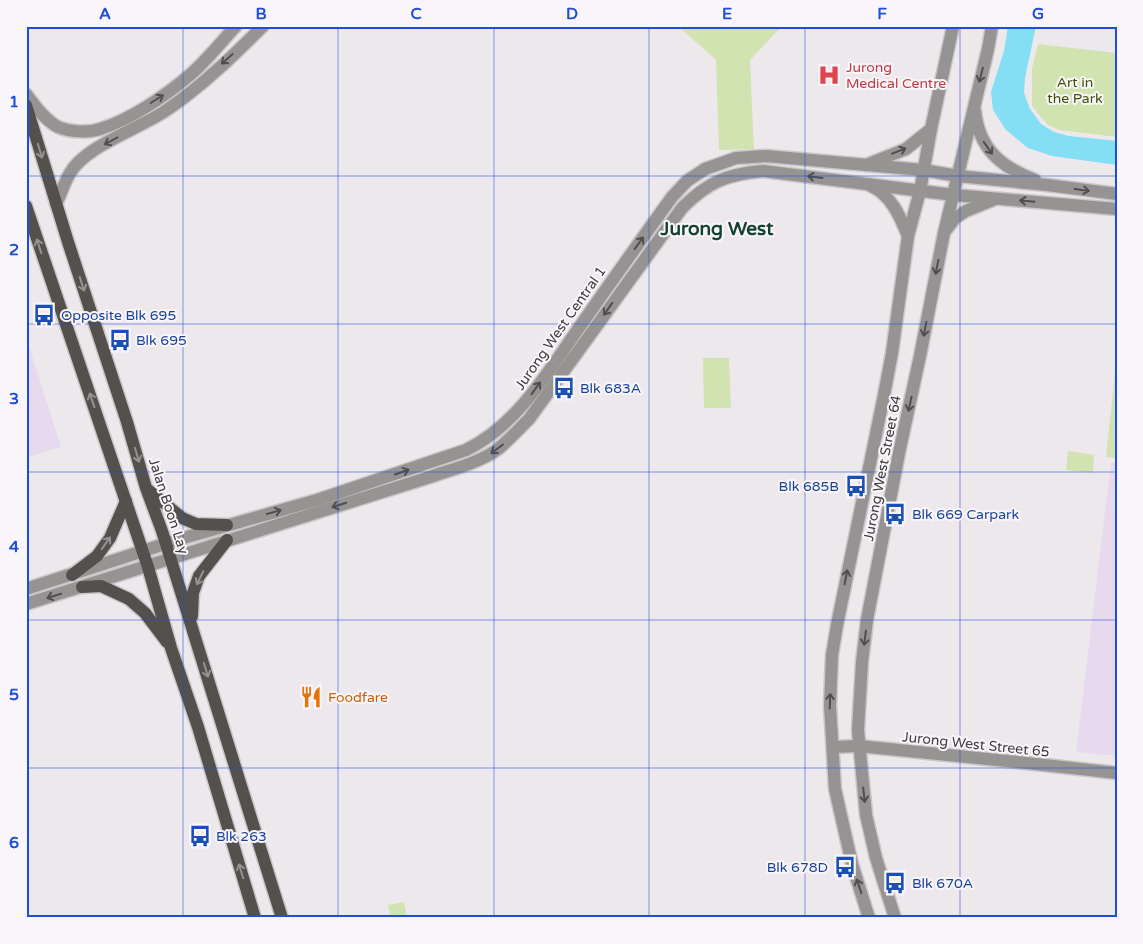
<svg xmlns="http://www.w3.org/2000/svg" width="1143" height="944" viewBox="0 0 1143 944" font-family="'Varela Round',sans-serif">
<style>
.education{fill:#e8daee}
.green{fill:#d2e3b2}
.water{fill:#84dff4}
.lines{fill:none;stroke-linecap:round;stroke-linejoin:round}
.minor-casing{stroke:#cac6c9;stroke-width:15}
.major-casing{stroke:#cac6c9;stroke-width:15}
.minor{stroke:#969493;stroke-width:12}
.major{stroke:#53504d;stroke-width:12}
.oneway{stroke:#504e4e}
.oneway2{stroke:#969292}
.grid{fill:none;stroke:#1d4ed8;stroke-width:1;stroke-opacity:0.55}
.labels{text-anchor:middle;stroke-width:4;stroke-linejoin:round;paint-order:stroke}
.health-label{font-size:14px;fill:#be3a42;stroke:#faf5fa;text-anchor:start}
.park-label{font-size:14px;fill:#3e5003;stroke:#faf5fa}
.transit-label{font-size:14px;fill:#164399;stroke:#faf5fa;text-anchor:start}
.street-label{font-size:14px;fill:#3e3c3d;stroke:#faf5fa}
.food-label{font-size:14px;fill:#c56008;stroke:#faf5fa;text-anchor:start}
.district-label{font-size:19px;font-weight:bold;fill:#144331;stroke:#faf5fa}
.neatline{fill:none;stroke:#1d4ed8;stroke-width:2}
.grid-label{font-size:16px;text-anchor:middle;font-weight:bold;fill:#1d4ed8}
</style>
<rect width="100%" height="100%" fill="#ede8ec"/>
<g class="education">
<polygon points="26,337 61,447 26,458"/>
<polygon points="1111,462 1117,462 1117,756 1076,752"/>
</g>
<g class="green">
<polygon points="678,26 782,26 750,60 754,149 719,150 716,60"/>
<polygon points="1038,44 1117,53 1117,137 1059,130 1048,125 1040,116 1032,106 1032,68"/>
<polygon points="1117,353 1117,458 1106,457"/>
<polygon points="703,358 729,358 731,408 704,408"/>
<polygon points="1068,451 1094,455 1093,473 1066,470"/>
<polygon points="404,902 407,918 391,918 388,905"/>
</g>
<polygon class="water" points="1008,26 1036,26 1025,78 1024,93 1030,109 1041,124 1054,132 1069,136 1117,141 1117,165 1052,156 1028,148 1006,130 993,110 991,92 1004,51"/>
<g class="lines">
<g class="minor-casing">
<g id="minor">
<path d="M 26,94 C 35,106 45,120 58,127 C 70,132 88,133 100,129 C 130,120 167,95 191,74 C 207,60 221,42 236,26"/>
<path d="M 975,111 C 979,149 1001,167 1035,180"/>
<polyline points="866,165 906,149 931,129"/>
<path d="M 871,186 C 891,195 900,216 908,236"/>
<path d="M 56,204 C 61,194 64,183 70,173 C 86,145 142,128 168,109 C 202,86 234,55 263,26"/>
<polyline points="946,230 955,218 966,211 993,200"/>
<path d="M 26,589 L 180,539 L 317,500 L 466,450 C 518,425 549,370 581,325 C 611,282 641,240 672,197 L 687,181 L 705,169 L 736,158 L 766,156 L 923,170 L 958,176 L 1047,185 L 1117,194"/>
<path d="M 26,604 L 430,477 C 453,469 479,463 498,449 C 509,440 519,429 529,419 L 682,208 C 708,182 727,174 763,171 L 954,195 L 1117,209"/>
<polyline points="833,747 859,746 1017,762 1117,773"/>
<polyline points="869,918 852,864 835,789 830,706 832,655 837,625 884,395 892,353 908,236 920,191 931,129 953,26"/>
<polyline points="895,918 876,858 866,815 858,730 862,662 867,620 899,453 920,356 944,233 988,49 992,26"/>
</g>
</g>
<g class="major-casing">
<g id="major">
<polyline points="26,105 68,242 127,422 146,488 162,531 282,918"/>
<polyline points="26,206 148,567 171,648 198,727 255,918"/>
<polyline points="148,490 182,518 196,524 227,525"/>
<polyline points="72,575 97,556 110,538 126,501"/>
<polyline points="82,587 101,586 129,599 145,613 167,642"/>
<polyline points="192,616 193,593 199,576 227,540"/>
</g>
</g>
<use href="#minor" class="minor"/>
<use href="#major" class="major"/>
</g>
<defs><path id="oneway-shaft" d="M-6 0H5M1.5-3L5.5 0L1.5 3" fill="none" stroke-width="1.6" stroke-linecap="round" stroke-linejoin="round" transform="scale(1.25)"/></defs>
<g class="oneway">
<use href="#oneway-shaft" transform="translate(227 59) rotate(138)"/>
<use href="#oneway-shaft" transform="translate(981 75) rotate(105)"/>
<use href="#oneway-shaft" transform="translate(157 99) rotate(-32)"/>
<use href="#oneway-shaft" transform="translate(111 141) rotate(152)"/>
<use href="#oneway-shaft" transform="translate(988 148) rotate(55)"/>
<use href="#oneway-shaft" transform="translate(899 151) rotate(-21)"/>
<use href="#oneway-shaft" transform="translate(815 177) rotate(-173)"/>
<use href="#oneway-shaft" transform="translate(1082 190) rotate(8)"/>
<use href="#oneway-shaft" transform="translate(1027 201) rotate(-175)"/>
<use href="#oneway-shaft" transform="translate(639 243) rotate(-54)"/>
<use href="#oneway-shaft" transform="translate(937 267) rotate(101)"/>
<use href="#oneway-shaft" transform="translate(608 309) rotate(125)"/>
<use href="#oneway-shaft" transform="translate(925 329) rotate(101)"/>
<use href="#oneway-shaft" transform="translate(536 388) rotate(-54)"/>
<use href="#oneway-shaft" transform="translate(910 404) rotate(102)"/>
<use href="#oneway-shaft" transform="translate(497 449) rotate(143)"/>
<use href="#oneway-shaft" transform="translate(402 472) rotate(-19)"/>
<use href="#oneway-shaft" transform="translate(339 505) rotate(162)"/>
<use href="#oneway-shaft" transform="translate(274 512) rotate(-15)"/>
<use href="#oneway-shaft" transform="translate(846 577) rotate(-79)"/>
<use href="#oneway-shaft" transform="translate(54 596) rotate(163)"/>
<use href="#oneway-shaft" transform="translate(865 638) rotate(97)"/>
<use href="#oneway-shaft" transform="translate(830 701) rotate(-88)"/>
<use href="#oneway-shaft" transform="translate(864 795) rotate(84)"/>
<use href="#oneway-shaft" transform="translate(859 886) rotate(-108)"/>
</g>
<g class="oneway2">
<use href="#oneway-shaft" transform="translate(40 151) rotate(73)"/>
<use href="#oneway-shaft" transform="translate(39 246) rotate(-108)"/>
<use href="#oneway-shaft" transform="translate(82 284) rotate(72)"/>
<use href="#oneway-shaft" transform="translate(92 400) rotate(-109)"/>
<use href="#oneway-shaft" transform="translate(137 455) rotate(74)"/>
<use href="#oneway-shaft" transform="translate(106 543) rotate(-55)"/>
<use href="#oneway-shaft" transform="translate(200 578) rotate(116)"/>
<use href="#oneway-shaft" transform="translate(206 670) rotate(73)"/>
<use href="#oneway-shaft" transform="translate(241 871) rotate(-107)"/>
</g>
<path class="grid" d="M 183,26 L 183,918M 338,26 L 338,918M 494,26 L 494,918M 649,26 L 649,918M 805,26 L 805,918M 960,26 L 960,918M 26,176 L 1117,176M 26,324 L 1117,324M 26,472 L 1117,472M 26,620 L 1117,620M 26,768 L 1117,768"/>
<defs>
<g id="hospital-bare" transform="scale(1.725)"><path d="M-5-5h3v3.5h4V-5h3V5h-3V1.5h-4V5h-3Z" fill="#e0444e" stroke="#faf5fa" stroke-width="2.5" paint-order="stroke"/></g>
<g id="bus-bare" transform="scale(1.725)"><path d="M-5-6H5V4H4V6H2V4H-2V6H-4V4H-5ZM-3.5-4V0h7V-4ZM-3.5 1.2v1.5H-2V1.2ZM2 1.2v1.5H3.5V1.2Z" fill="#1a4fb4" stroke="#faf5fa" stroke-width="2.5" paint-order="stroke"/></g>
<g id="restaurant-bare" transform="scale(1.725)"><path d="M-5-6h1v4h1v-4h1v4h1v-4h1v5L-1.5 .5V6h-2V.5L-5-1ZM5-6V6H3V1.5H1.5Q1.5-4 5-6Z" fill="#e8710a" stroke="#faf5fa" stroke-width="2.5" paint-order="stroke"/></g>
</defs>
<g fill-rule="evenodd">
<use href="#hospital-bare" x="829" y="75"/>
<use href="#bus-bare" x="44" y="315"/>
<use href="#bus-bare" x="120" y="340"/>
<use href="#bus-bare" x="564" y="388"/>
<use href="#bus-bare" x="856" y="486"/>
<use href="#bus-bare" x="895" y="514"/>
<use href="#restaurant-bare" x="311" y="697"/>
<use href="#bus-bare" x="200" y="836"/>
<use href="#bus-bare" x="845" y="867"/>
<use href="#bus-bare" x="895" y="883"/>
</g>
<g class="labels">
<g class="health-label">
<text x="846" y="72">Jurong<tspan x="846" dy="16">Medical Centre</tspan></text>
</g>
<g class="park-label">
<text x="1075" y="87">Art in<tspan x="1075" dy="16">the Park</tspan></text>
</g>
<g class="transit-label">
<text x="61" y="320">Opposite Blk 695</text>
<text x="136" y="345">Blk 695</text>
<text x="580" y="393">Blk 683A</text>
<text x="839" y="491" text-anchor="end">Blk 685B</text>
<text x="912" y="519">Blk 669 Carpark</text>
<text x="216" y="841">Blk 263</text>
<text x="828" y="872" text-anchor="end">Blk 678D</text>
<text x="912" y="888">Blk 670A</text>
</g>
<g class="street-label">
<text transform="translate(560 328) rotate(-55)" y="5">Jurong West Central 1</text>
<text transform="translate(882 468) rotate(-79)" y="5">Jurong West Street 64</text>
<text transform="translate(169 506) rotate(72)" y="5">Jalan Boon Lay</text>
<text transform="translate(976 744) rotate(6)" y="5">Jurong West Street 65</text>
</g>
<g class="food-label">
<text x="328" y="702">Foodfare</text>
</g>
<g class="district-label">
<text x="717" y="235">Jurong West</text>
</g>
</g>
<rect width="1143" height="944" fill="none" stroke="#faf5fa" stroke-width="55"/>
<rect x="28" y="28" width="1088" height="888" class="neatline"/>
<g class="grid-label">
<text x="105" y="19">A</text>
<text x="261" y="19">B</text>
<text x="416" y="19">C</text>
<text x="572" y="19">D</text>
<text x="727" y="19">E</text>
<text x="882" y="19">F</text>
<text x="1038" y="19">G</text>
<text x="14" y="107">1</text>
<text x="14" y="255">2</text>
<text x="14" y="404">3</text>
<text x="14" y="552">4</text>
<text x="14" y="700">5</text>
<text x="14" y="848">6</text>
</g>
</svg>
